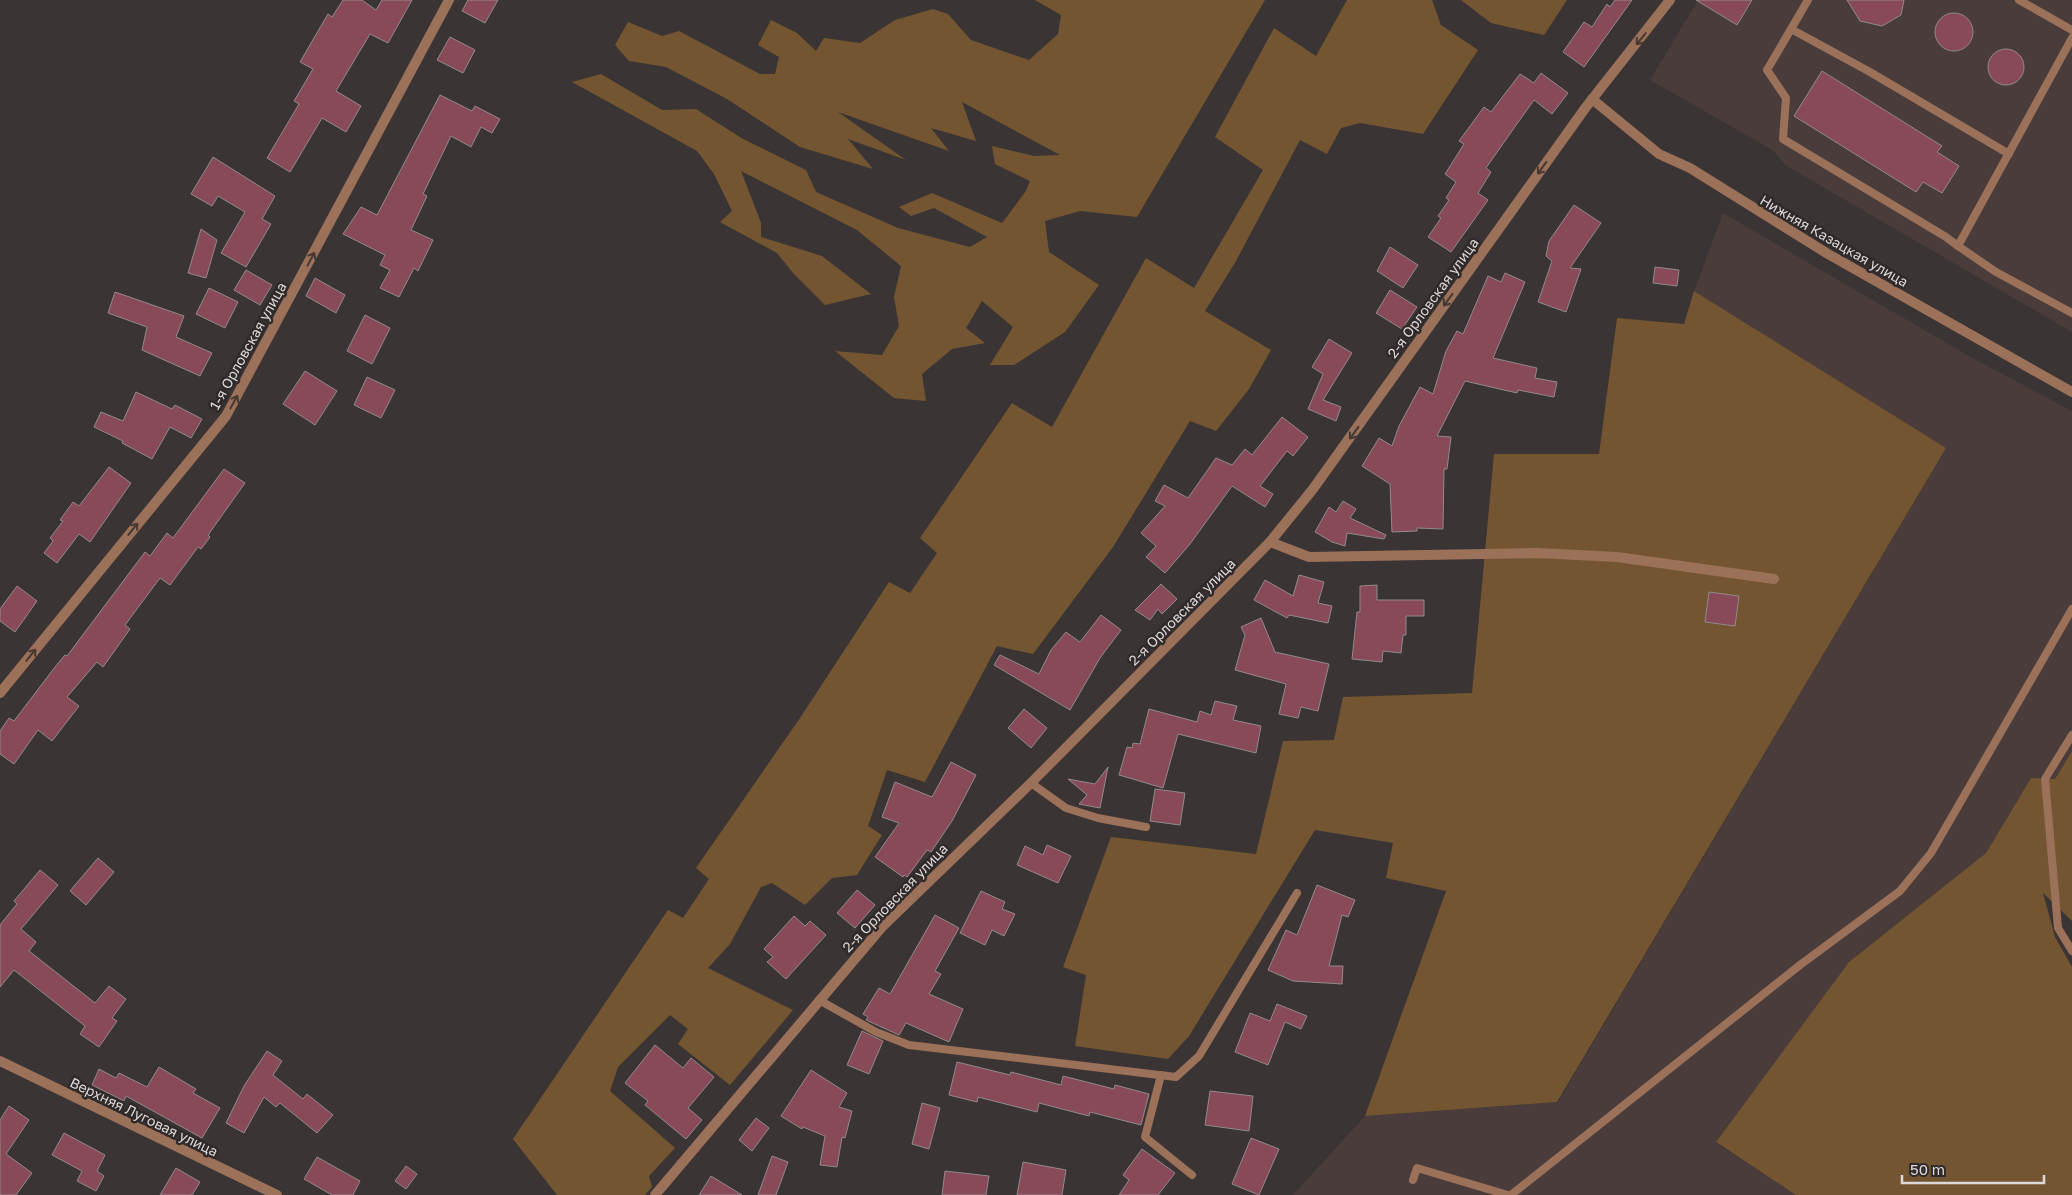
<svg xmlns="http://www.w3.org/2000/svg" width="2072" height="1195" viewBox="0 0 2072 1195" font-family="'Golos Text',sans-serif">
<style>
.built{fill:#493c3a}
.green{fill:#735631}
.building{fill:#884a58;stroke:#918a8b}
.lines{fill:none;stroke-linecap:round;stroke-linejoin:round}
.service{stroke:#9c7159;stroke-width:8}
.minor{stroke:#9c7159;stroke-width:10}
.tertiary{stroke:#9c7159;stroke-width:10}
.oneway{stroke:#463833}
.labels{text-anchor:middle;stroke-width:5;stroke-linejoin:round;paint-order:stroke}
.street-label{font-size:14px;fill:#ddd9d9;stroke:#302a2a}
</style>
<rect width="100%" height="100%" fill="#3b3434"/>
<g class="built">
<polygon points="1698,0 2072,0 2072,332 1785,165 1774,151 1650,80"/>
<polygon points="1723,213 1969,356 2072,411 2072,751 2055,779 2031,778 1986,853 1849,962 1716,1143 1796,1195 1293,1195 1365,1116 1558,1102 1946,448 1694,291"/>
</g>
<g class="green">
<polygon points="1035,0 1265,0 1137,217 1080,211 1045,221 1049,252 1099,285 1065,332 1014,365 990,365 1013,327 982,301 966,328 985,343 952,349 922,374 926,401 894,398 835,351 882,355 899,326 894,297 901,266 857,230 741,171 761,223 761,237 822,256 871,294 825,305 794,274 777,253 720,222 732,211 714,174 697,151 572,82 601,74 662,110 696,109 743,139 806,170 816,192 898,228 970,247 987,237 934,208 911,216 899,207 932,193 1002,223 1026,191 1030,181 995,164 992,146 1034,156 1060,155 962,102 976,141 931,128 949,151 838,112 906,160 848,139 873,169 800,147 727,99 666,67 629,61 615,45 628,22 662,36 679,31 760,74 775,74 779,57 758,45 771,20 797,33 816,51 824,38 860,43 895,20 933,9 948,14 971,40 1029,60 1058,34 1061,15"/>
<polygon points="1347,0 1432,0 1441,25 1478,50 1423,134 1360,123 1341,128 1327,154 1300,140 1236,261 1205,311 1271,350 1249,389 1216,431 1190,421 1113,547 1033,654 997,646 925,782 887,770 868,826 882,835 857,875 832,878 805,905 772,883 761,887 730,944 708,968 793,1010 730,1085 678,1044 688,1029 670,1015 618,1067 610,1091 675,1148 649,1176 652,1187 645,1195 557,1195 513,1139 668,910 683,918 709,879 696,868 800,718 889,582 910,593 937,553 920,538 1012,403 1052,427 1146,258 1194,288 1263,170 1215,137 1274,28 1316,56"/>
<polygon points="1461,0 1567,0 1544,35 1491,23"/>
<polygon points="1694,291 1946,448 1557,1102 1365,1116 1446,891 1386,878 1393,843 1315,830 1189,1036 1168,1059 1075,1046 1086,975 1063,967 1111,837 1256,854 1283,741 1334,740 1343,697 1472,693 1494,454 1599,454 1617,318 1684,324"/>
<polygon points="2072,751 2072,921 2043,893 2055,937 2072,967 2072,1195 1796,1195 1716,1142 1849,962 1986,853 2031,778 2055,779"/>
</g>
<g class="building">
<polygon points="343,0 362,0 376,10 382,0 412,0 388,43 370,34 336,91 361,106 346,132 322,118 290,172 267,158 299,104 294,101 313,69 300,62 328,14 332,17"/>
<polygon points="468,0 498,0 485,23 462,11"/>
<polygon points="1615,0 1632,0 1584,67 1563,52 1584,22 1592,27 1607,4 1610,7"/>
<polygon points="1696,0 1752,0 1737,25"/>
<polygon points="1847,0 1904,0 1901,15 1882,26 1860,21"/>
<circle cx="1954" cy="32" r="19"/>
<polygon points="450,37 475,50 463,73 437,60"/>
<circle cx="2006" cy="67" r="18"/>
<polygon points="1822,71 1942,146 1937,152 1959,166 1942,193 1923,182 1916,192 1794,116"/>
<polygon points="1541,73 1568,93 1552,114 1534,100 1514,128 1486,168 1491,172 1478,193 1488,200 1451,252 1428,237 1441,218 1438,216 1449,200 1446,198 1456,182 1445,174 1464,144 1459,141 1484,107 1491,112 1520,74 1534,83"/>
<polygon points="440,95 472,111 475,106 500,119 492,133 481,127 471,147 451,136 423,194 427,196 411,230 433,240 418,271 414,268 399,297 380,288 390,270 380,265 385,255 343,234 361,207 377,215"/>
<polygon points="213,157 275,196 262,219 271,224 246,267 221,253 245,212 218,196 212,206 191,194"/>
<polygon points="1574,205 1601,223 1570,268 1581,269 1566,312 1538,302 1552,261 1546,256 1549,241"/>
<polygon points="201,229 217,240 206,278 188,273"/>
<polygon points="1390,247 1418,265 1403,288 1377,271"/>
<polygon points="1655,267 1679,270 1677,286 1653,283"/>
<polygon points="246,270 272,285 260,305 234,290"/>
<polygon points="1505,273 1525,282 1493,358 1537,368 1535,378 1557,382 1554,397 1518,390 1517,393 1465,381 1437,436 1451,437 1447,469 1444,469 1443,529 1417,528 1417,531 1392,532 1390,484 1362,466 1379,438 1392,446 1399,426 1420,387 1433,394 1446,351 1457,331 1463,334 1488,276 1501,282"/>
<polygon points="315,278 345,295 336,313 306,296"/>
<polygon points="209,288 238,302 225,328 196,314"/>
<polygon points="1390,290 1417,307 1402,329 1376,313"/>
<polygon points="115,292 184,316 176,337 212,353 200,376 142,350 147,327 108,313"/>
<polygon points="365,315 390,328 372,364 347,351"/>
<polygon points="1329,339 1352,353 1323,400 1341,407 1336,421 1308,409 1323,374 1312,367"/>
<polygon points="305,371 337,391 315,425 283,404"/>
<polygon points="367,377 395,390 381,418 354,405"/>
<polygon points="136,392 172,409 175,405 202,419 191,438 170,427 152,459 122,443 123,441 94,427 101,412 123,421"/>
<polygon points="1282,417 1308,437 1293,456 1287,451 1260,486 1273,494 1265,507 1232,486 1190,544 1165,573 1146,557 1156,546 1141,533 1165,506 1155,501 1164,485 1188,498 1216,458 1232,465 1245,449 1252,455"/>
<polygon points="109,467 131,483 90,542 79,534 57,563 44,553 53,541 50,538 63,521 60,520 73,502 79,506"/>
<polygon points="224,469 245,483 208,535 210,537 201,549 198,547 170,585 160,578 125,625 130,629 103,667 97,662 67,697 79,706 52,741 38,730 14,764 0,754 0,731 9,718 14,721 55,667 65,655 67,656 145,552 150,556 167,533 173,538"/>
<polygon points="1343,501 1356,509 1350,518 1386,535 1384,539 1347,533 1345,546 1332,542 1315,532 1329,507 1336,512"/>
<polygon points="1299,575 1324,582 1318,603 1332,606 1328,623 1289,615 1287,618 1254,600 1265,580 1293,596"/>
<polygon points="1161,584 1177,599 1162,614 1158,609 1150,620 1135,610"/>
<polygon points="1377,585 1377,600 1424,600 1424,616 1406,616 1406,635 1403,635 1401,653 1383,651 1382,662 1352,659 1357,612 1360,612 1360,586"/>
<polygon points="17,586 37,601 15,632 0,621 0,609"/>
<polygon points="1709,592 1739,596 1735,626 1705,622"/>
<polygon points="1101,615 1121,630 1100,658 1070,710 994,665 1000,655 1039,674 1051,650 1066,632 1080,642"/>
<polygon points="1261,618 1275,652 1329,664 1318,711 1301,707 1298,718 1279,714 1286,684 1235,670 1245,635 1241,627"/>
<polygon points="1215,701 1237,706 1233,720 1261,726 1256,753 1178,734 1163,788 1119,775 1127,747 1132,748 1133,743 1140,744 1149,709 1197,722 1200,711 1211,715"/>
<polygon points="1024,709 1047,728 1031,748 1008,728"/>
<polygon points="951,762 976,775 952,821 931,852 927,850 907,877 904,875 903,877 875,857 899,823 882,817 895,782 932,797"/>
<polygon points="1108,767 1100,808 1079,804 1087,795 1068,779 1095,784"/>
<polygon points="1155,789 1185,793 1180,825 1150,821"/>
<polygon points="1047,845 1071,856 1058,883 1017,865 1025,846 1043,855"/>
<polygon points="98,858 114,872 86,905 70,891"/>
<polygon points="40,870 58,885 21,929 36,942 29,951 95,1003 109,986 126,999 112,1018 117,1021 99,1047 80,1034 85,1026 14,970 0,987 0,925 17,904 14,901"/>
<polygon points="1317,885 1355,900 1348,917 1342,915 1329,966 1343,966 1342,984 1293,981 1268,970 1286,930 1297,935"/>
<polygon points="857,890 875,905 855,928 837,913"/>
<polygon points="981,891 1005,902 1002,909 1015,914 1004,936 992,930 985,945 960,933"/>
<polygon points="935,915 959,928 935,971 941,974 929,994 963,1009 949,1042 906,1023 899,1035 866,1020 868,1017 863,1014 879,988 890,994"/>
<polygon points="794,916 805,926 810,921 826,935 786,979 767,962 773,957 764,949"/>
<polygon points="1277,1004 1307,1016 1301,1029 1285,1022 1268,1065 1235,1052 1250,1013 1270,1021"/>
<polygon points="862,1031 883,1041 869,1074 847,1065"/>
<polygon points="655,1045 683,1068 691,1058 714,1077 688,1108 702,1120 686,1139 645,1105 648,1101 625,1083"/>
<polygon points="267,1051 282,1061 273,1075 303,1099 307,1094 333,1115 317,1133 280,1103 276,1107 264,1097 244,1133 226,1123 244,1086"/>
<polygon points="957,1062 1010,1075 1011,1072 1061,1085 1063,1076 1114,1089 1115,1085 1149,1094 1141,1125 1090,1112 1089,1116 1039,1103 1037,1112 978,1097 977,1102 949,1095"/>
<polygon points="159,1067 196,1089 193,1093 220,1108 202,1138 126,1096 124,1101 92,1085 99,1069 116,1078 119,1073 147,1087"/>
<polygon points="811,1070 847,1093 839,1107 852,1111 845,1138 842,1137 837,1167 820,1165 825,1136 803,1127 802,1129 781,1116"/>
<polygon points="1210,1091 1253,1096 1249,1131 1205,1125"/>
<polygon points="922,1103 940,1108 929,1149 912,1144"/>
<polygon points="9,1106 29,1120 6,1154 32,1173 16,1195 0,1195 0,1120"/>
<polygon points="756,1118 769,1128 752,1151 739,1140"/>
<polygon points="64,1133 105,1155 97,1171 104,1176 96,1191 77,1181 82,1171 52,1155"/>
<polygon points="1251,1138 1279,1149 1259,1195 1232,1184"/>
<polygon points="1142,1149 1175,1173 1158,1195 1119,1195 1129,1180 1123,1175"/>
<polygon points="772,1156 788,1162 776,1195 758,1195"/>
<polygon points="317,1157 360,1181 353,1195 332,1195 304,1179"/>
<polygon points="1023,1162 1066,1170 1062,1195 1017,1195"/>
<polygon points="406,1166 417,1174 406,1189 395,1181"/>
<polygon points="176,1168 200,1182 192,1195 160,1195"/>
<polygon points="945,1171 989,1176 986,1195 942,1195"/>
<polygon points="711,1176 742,1195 699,1195"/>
</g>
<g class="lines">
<g class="service">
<polyline points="1808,0 1767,70 1786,98 1783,139 1946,237 1958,246"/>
<polyline points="2019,0 2072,30"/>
<polyline points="1791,29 1870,72 2009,154"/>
<polyline points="2072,38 1958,246 1996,272 2072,313"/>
<polyline points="2072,735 2045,779 2058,928 2072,951"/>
<polyline points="1031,783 1066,808 1098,818 1146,827"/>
<polyline points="819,1000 876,1032 909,1045 1176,1077 1199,1056 1297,893"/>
<polyline points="1161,1075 1145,1137 1192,1175"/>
<polyline points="1413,1180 1417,1168 1508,1195"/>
<polyline points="1511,1195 1800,965 1900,891 1931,853 2072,609"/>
</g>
<g class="minor">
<polyline points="1592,99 1659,154 1690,168 1828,254 2072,392"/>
<polyline points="1270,542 1309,557 1537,553 1617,557 1774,579"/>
<polyline points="0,693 226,416 449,0"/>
<polyline points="0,1061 277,1195"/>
</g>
<polyline class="tertiary" points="655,1195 882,927 1031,783 1270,542 1313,489 1586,107 1670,0"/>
</g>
<defs><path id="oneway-shaft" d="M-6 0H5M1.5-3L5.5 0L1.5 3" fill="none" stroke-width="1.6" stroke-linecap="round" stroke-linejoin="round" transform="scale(1.25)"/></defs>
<g class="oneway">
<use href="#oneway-shaft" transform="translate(1641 39) rotate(129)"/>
<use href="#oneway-shaft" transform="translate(1542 168) rotate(126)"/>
<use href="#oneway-shaft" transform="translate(311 259) rotate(-62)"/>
<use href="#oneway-shaft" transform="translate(1448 300) rotate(126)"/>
<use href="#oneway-shaft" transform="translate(234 402) rotate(-61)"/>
<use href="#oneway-shaft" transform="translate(1354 433) rotate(126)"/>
<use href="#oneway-shaft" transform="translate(133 529) rotate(-51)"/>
<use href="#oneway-shaft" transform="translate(31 655) rotate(-51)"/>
</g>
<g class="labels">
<g class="street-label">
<text transform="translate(1834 241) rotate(30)" y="5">Нижняя Казацкая улица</text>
<text transform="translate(1433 298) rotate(-54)" y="5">2-я Орловская улица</text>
<text transform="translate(248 346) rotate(-61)" y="5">1-я Орловская улица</text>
<text transform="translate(1182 612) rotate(-45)" y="5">2-я Орловская улица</text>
<text transform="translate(895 898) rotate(-46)" y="5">2-я Орловская улица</text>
<text transform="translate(144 1117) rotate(26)" y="5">Верхняя Луговая улица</text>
</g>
</g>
<path d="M1902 1175v8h142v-8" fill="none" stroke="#ddd9d9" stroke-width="2.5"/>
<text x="1910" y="1175" font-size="15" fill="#ddd9d9" stroke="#302a2a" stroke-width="4" paint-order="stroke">50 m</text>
</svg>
